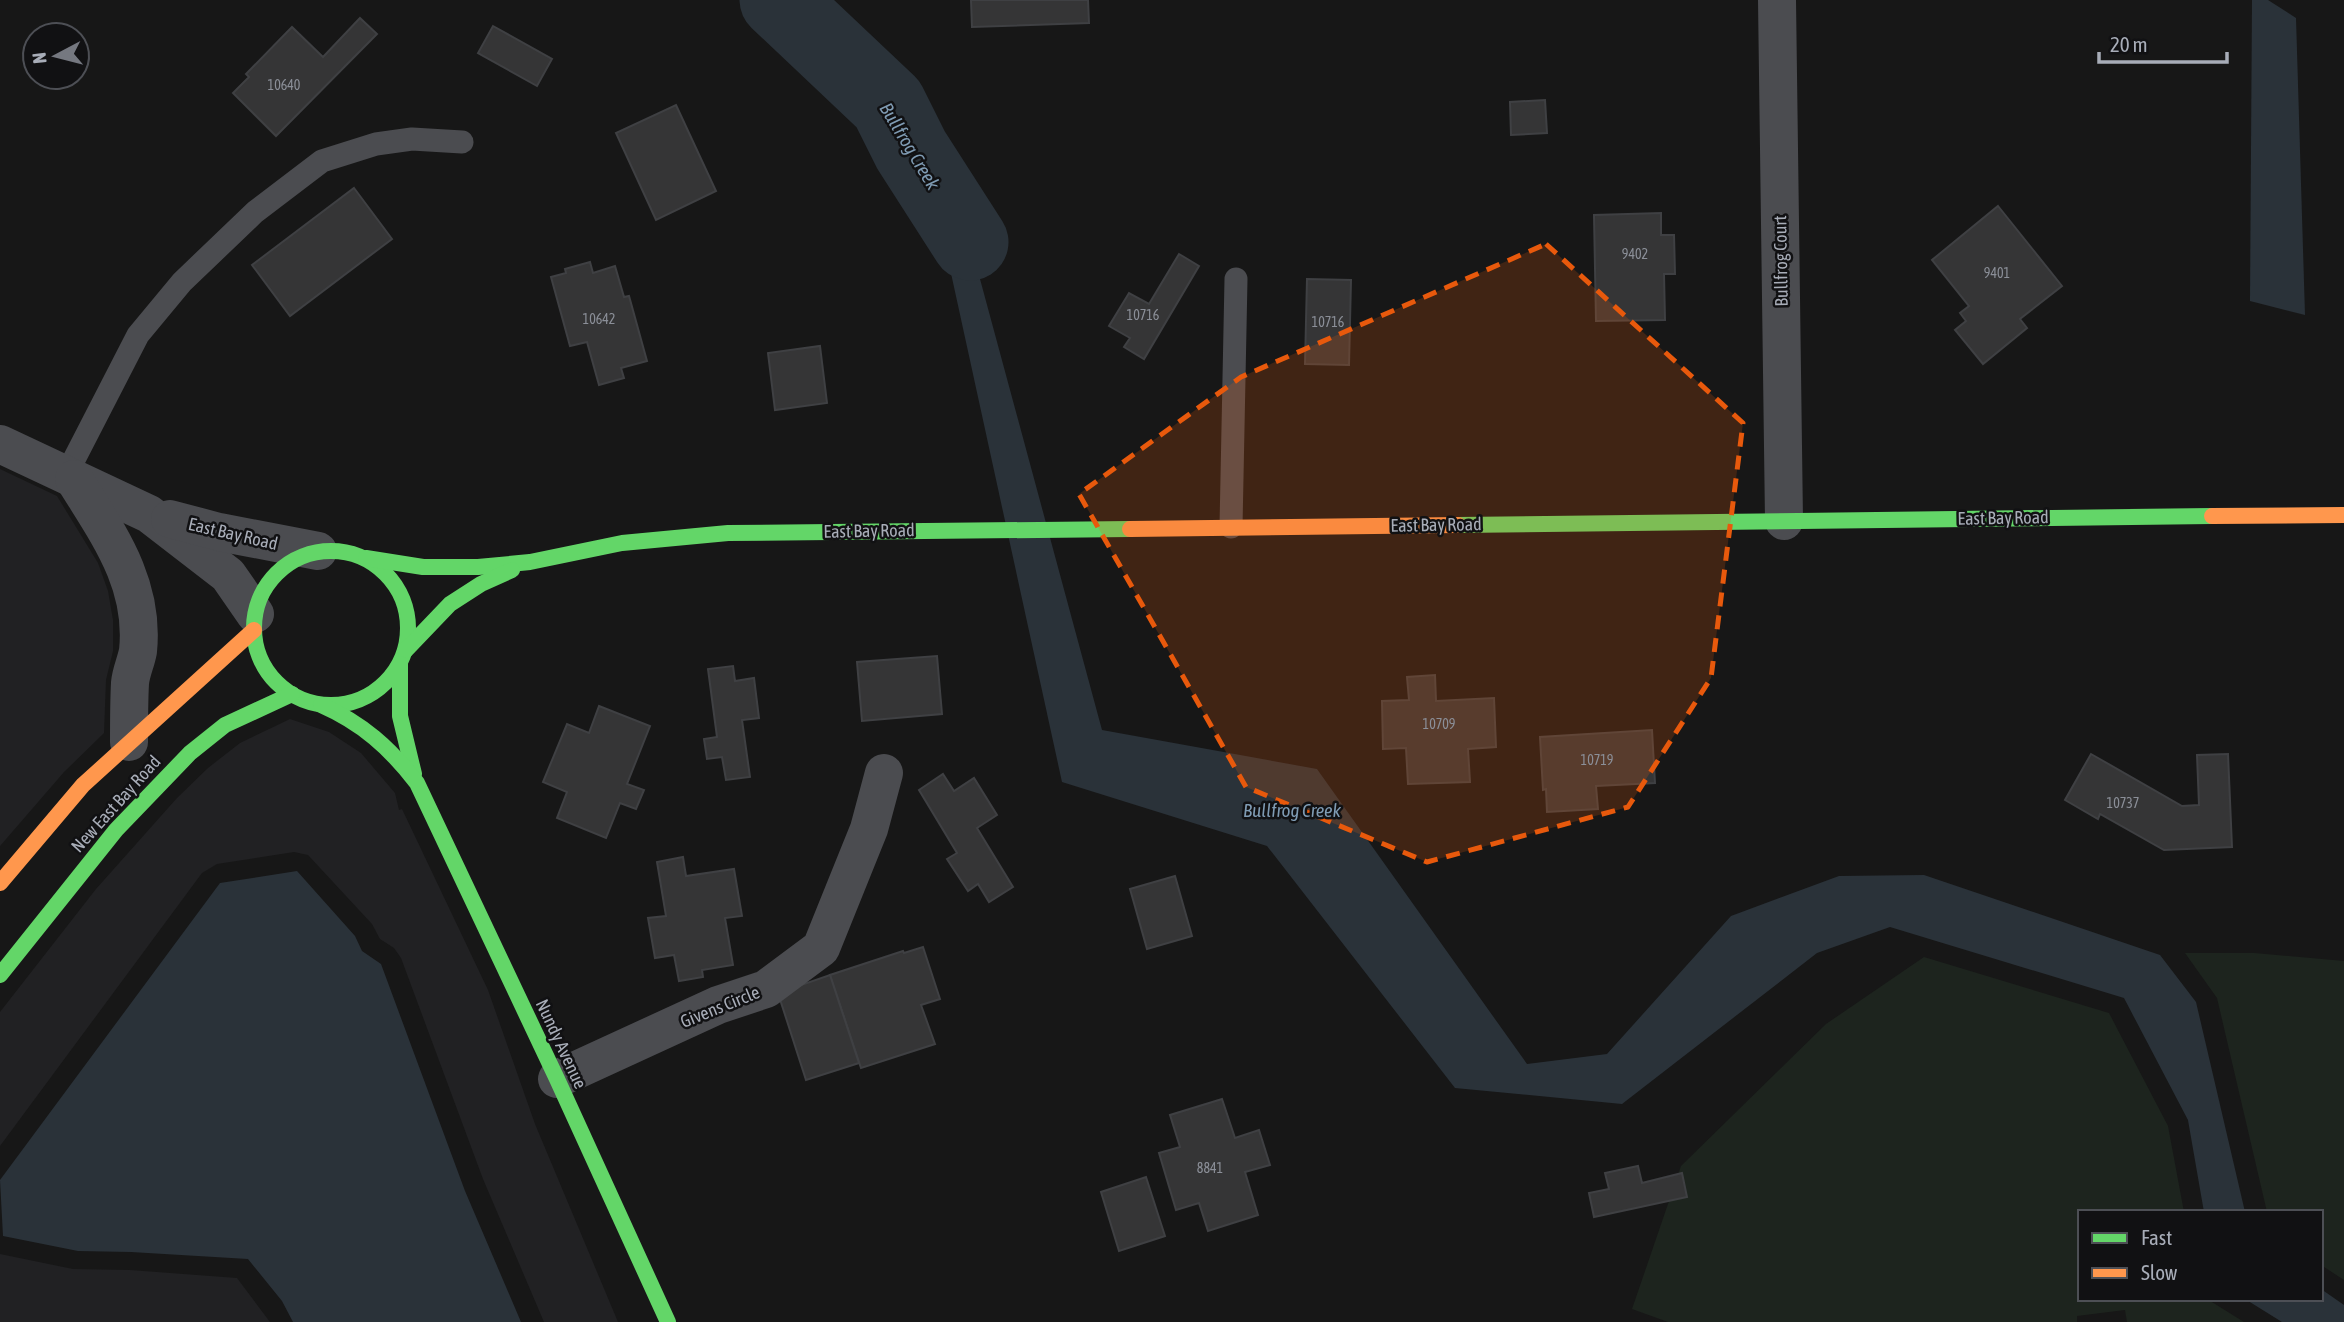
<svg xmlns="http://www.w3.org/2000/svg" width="2344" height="1322" viewBox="0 0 2344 1322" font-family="'Asap Condensed',sans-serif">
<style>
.built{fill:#212123}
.green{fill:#1d241e}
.water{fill:#2a3239}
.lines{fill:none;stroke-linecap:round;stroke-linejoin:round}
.river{stroke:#2a3239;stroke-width:77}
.building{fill:#353536;stroke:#3f4043;stroke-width:2}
.lane{stroke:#4b4c50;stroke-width:23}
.street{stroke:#4b4c50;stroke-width:38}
.fast{stroke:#63d668;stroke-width:16}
.slow{stroke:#ff974d;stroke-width:16}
.marked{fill:#e8590c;fill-opacity:0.2;stroke:#e8590c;stroke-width:5;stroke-dasharray:14 9;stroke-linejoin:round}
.labels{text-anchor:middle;stroke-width:5;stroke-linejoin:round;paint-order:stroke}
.number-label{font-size:14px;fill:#8b8f98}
.street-label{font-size:18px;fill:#a8adb8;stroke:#111113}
.water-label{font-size:19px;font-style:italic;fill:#7f9bb3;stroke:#111113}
</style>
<rect width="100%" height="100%" fill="#171717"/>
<g class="built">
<polygon points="0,469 57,496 98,563 108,591 113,620 113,651 106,680 104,733 64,772 0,846"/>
<polygon points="290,719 329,732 361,753 395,793 399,810 402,809 488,990 535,1124 618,1322 544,1322 483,1179 401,958 394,948 380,939 372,924 308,855 294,852 217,864 202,873 0,1146 0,1012 96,889 177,798 208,768 240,743"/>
<polygon points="0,1254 73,1269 130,1270 237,1278 270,1322 0,1322"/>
</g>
<g class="green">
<polygon points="2185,953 2254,953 2344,961 2344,1280 2321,1265 2321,1212 2267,1212 2217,998"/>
<polygon points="1924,957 2109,1013 2168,1126 2184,1212 2080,1212 2080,1299 2207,1299 2244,1322 2127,1322 2125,1310 2077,1316 2077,1322 1668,1322 1632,1309 1681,1166 1826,1024"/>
</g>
<g class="water">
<polygon points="2252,0 2268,0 2296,18 2305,315 2250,301"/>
<polygon points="942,232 970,242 1102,730 1317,769 1527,1064 1607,1054 1731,916 1839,876 1924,875 2160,955 2196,1002 2245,1212 2204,1212 2188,1120 2124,998 1890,927 1817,953 1622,1104 1455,1088 1267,846 1062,782"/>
<polygon points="297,871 355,936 362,951 381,964 465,1191 521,1322 293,1322 282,1301 248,1259 131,1252 78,1251 3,1236 0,1180 220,883"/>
<polygon points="2321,1289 2344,1305 2344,1322 2282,1322 2245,1299 2321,1299"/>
</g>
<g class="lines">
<polyline class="river" points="778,0 888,104 911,150 970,242"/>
</g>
<g class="building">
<polygon points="971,0 1088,0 1089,23 972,27"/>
<polygon points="360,18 377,34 276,136 233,93 249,77 246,74 292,27 323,57"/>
<polygon points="493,26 552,59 537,86 478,53"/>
<polygon points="1545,100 1547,133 1511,135 1510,102"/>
<polygon points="676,105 716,191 656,220 616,133"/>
<polygon points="354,188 392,239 290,316 252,265"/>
<polygon points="1998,206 2062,286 2020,319 2027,328 1983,364 1955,330 1966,321 1960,313 1969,306 1932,260"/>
<polygon points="1661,213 1661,235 1674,235 1675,274 1664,274 1665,320 1596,321 1594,215"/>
<polygon points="1179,254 1199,266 1144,359 1124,347 1130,338 1109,326 1129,293 1149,304"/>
<polygon points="590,262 593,273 615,266 624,297 629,296 647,361 621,368 624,378 599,385 587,342 570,346 551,277 566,273 565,269"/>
<polygon points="1307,279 1351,280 1349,365 1305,364"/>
<polygon points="820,346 827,403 775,410 768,353"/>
<polygon points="937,656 942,714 862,721 857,662"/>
<polygon points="733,666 735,681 754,678 759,718 742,720 750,777 726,780 722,757 707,759 704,739 717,737 708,669"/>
<polygon points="1435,675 1436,701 1494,698 1496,747 1468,749 1470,782 1408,784 1406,748 1383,749 1382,701 1409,700 1407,677"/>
<polygon points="599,706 650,726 627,784 644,790 636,809 620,803 606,838 557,818 567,792 543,782 567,724 589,733"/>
<polygon points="1652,730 1655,783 1596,786 1598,809 1547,812 1546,789 1543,790 1540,737"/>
<polygon points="2091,754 2182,806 2199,805 2197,755 2228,754 2232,847 2164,850 2100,814 2098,819 2065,800"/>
<polygon points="943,774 954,791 974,778 997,815 977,828 1013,887 989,902 978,884 968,891 947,859 957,853 919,790"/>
<polygon points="683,857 686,876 734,869 742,916 725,918 733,965 702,970 703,977 679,981 674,955 655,958 648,918 666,916 657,862"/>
<polygon points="1175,876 1192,936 1147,949 1130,889"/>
<polygon points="923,947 940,999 921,1005 935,1044 861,1068 830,975 903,951 904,953"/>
<polygon points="830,975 859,1063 806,1080 778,993"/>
<polygon points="1222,1099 1235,1138 1259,1130 1270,1165 1245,1172 1258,1215 1208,1231 1199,1203 1176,1210 1159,1153 1180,1147 1170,1115"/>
<polygon points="1638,1166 1642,1183 1682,1173 1687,1197 1594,1217 1589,1193 1609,1189 1605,1173"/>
<polygon points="1146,1177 1165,1236 1119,1251 1101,1192"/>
</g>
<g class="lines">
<g class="lane">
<polyline points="66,475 138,335 182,282 255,212 322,161 376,144 412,139 462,142"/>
<polyline points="1231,527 1236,279"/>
</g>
<g class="street">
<polyline points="1777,0 1784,521"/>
<polyline points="0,444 149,514 228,575 255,614"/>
<path d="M 74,479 C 108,534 145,583 138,651 C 136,662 131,672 130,683 C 129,702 129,722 129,742"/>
<polyline points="170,519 219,532 318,551"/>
<polyline points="557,1079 718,1005 766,989 821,948 869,829 884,773"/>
</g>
<g class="fast">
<polyline points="1458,525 2212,516"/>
<circle cx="331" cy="628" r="77"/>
<polyline points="366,558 423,567 478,567 530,562 622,543 728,533 1130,529"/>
<polyline points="405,651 450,604 481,584 512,570"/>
<polyline points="400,664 400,716 414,774"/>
<path d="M 321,705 C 362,723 390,748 417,783 L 557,1079 L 668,1322"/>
<polyline points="0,975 116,830 190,753 225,725 292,694"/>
</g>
<g class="slow">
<polyline points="2212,516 2344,515"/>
<polyline points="1130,529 1458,525"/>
<polyline points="0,883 83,785 254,630"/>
</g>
</g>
<path class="marked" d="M 1546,244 L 1743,423 L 1711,678 L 1628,807 L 1427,862 L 1246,787 L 1079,494 L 1241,377 Z"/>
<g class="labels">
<g class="number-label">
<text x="284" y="90">10640</text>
<text x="1635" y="259">9402</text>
<text x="1997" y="278">9401</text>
<text x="1143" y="320">10716</text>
<text x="599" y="324">10642</text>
<text x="1328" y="327">10716</text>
<text x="1439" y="729">10709</text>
<text x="1597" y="765">10719</text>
<text x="2123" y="808">10737</text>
<text x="1210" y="1173">8841</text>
</g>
<g class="street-label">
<text transform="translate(1781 261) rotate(-91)" y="6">Bullfrog Court</text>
<text transform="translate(2003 518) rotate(-1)" y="6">East Bay Road</text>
<text transform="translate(1436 525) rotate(-1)" y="6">East Bay Road</text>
<text transform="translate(869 531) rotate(-1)" y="6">East Bay Road</text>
<text transform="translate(233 534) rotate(13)" y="6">East Bay Road</text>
<text transform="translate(116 804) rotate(-48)" y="6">New East Bay Road</text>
<text transform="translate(720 1007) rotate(-22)" y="6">Givens Circle</text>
<text transform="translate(561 1044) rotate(65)" y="6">Nundy Avenue</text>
</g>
<g class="water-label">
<text transform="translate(910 146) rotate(59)" y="7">Bullfrog Creek</text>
<text x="1292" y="817">Bullfrog Creek</text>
</g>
</g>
<rect x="2078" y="1210" width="245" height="91" fill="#111113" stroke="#4d4f55" stroke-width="2"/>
<rect x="2092" y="1233" width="35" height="10" fill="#63d668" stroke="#4d4f55" stroke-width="2"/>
<text x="2141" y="1245" font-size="21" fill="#a8adb8">Fast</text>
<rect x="2092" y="1268" width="35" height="10" fill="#ff974d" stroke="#4d4f55" stroke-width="2"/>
<text x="2141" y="1280" font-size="21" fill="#a8adb8">Slow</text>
<g transform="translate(56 56) rotate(263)"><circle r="33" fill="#111113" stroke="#4d4f55" stroke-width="2"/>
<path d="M0-5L12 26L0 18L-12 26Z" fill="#757880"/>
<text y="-10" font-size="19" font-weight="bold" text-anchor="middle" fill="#a8adb8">N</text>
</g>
<path d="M2099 52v10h128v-10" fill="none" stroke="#a8adb8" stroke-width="3.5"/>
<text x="2110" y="52" font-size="21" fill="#a8adb8" stroke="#111113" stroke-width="5" paint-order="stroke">20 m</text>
</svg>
